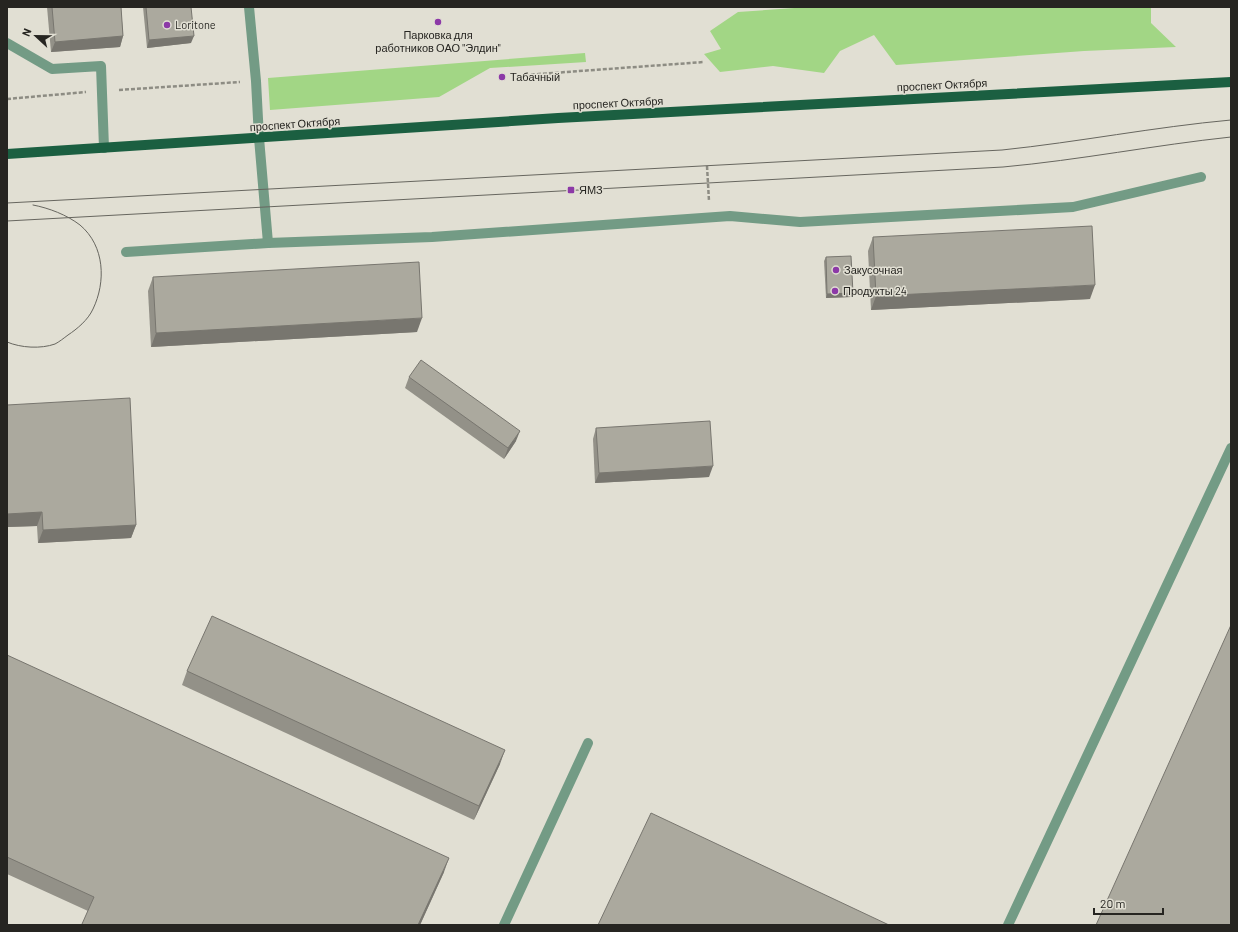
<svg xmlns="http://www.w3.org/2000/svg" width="1238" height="932" viewBox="0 0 1238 932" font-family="Barlow,sans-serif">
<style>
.green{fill:#a2d685}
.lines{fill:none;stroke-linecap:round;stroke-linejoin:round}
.path{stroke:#8d8c83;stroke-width:2.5;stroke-dasharray:4 2;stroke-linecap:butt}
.service{stroke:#739b85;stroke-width:10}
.minor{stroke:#739b85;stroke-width:10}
.primary{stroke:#1b5f41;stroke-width:10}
.tram{stroke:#67665f;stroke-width:1}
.wall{fill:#939188}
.shaded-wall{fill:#78766f}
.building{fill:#aba99e;stroke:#78766f}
.poi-dot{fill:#8c39a7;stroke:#e1dfd3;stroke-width:1.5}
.labels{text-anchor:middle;stroke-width:3;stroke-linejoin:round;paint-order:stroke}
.poi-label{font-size:11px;fill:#262521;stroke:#e1dfd3;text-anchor:start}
.street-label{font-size:11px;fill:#262521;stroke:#e1dfd3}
</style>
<rect width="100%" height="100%" fill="#e1dfd3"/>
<g class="green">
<polygon points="809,7 1151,7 1151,23 1176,47 1084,51 896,65 874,35 840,51 824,73 773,66 720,72 704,54 721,49 710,31 738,12"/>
<polygon points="585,53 586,62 490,68 439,97 270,110 268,78"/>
</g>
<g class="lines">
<g class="path">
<polyline points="525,75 704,62"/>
<polyline points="119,90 240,82"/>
<polyline points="7,99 86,92"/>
<polyline points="707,166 709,201"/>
</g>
<g class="service">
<polyline points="7,43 52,69 101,66 104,148"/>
<polyline points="259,138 268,243"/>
<polyline points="126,252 268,243 432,237 730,216 800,222 1073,207 1201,177"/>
<polyline points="504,925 588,743"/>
<polyline points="1008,925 1231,448"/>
</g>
<polyline class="minor" points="249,7 256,81 259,138"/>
<polyline class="primary" points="7,154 558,118 1231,82"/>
<g class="tram">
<path d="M 7,203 L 1002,150 C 1079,142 1154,127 1231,120"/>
<path d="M 7,221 L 1003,167 C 1080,160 1155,145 1231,137"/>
<path d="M 7,342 C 21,348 41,349 55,344 C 59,342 64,338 68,335 C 77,329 88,320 93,309 C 106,282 105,246 80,225 C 67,215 49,208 33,205"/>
</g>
</g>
<g class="wall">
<polygon points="47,7 121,7 123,36 120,47 51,52"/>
<polygon points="143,7 191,7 191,43 147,48"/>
<polygon points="873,237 1090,299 871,310 868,251"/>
<polygon points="826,257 851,297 826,298 824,261"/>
<polygon points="153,277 417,332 151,347 148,291"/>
<polygon points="409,377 516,441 504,459 405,388"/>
<polygon points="7,405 136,525 131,538 38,543 37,526 7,527"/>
<polygon points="596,428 709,477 595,483 593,439"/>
<polygon points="7,655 444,872 420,925 82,925 88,911 7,874"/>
<polygon points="187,671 500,764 474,820 182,685"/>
</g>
<g class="shaded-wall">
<polygon points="123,36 120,47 51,52 55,42"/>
<polygon points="194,36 191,43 147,48 149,40"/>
<polygon points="1095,285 1090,299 871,310 876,296"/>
<polygon points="853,293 851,297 826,298 827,294"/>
<polygon points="422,318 417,332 151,347 156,333"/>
<polygon points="520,431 516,441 504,459 508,448"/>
<polygon points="713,466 709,477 595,483 599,473"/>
<polygon points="42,512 37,526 7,527 7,514"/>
<polygon points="136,525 131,538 38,543 43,530"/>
<polygon points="505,750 500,764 474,820 479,806"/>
<polygon points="449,858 444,872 420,925 418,925"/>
</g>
<g class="building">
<polygon points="52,7 121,7 123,36 55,42"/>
<polygon points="146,7 191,7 194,36 149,40"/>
<polygon points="1092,226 1095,285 876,296 873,237"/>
<polygon points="851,256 853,293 827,294 826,257"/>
<polygon points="419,262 422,318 156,333 153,277"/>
<polygon points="421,360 520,431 508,448 409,377"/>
<polygon points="130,398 136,525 43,530 42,512 7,514 7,405"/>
<polygon points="710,421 713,466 599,473 596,428"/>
<polygon points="212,616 505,750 479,806 187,671"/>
<polygon points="1231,625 1231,925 1096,925"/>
<polygon points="7,655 449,858 418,925 83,925 82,924 94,897 7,857"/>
<polygon points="651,813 889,925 598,925"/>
</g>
<g class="poi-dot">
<circle cx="438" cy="22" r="4"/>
<circle cx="167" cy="25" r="4"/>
<circle cx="502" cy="77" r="4"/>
<rect x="567" y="186" width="8" height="8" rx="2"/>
<circle cx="836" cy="270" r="4"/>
<circle cx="835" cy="291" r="4"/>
</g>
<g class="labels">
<g class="poi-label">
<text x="175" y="29">Loritone</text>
<text x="438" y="39" text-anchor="middle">Парковка для<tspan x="438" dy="13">работников ОАО "Элдин"</tspan></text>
<text x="510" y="81">Табачный</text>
<text x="579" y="194">ЯМЗ</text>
<text x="844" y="274">Закусочная</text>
<text x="843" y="295">Продукты 24</text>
</g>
<g class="street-label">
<text transform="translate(942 85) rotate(-3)" y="4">проспект Октября</text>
<text transform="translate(618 103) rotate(-3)" y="4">проспект Октября</text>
<text transform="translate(295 124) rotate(-4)" y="4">проспект Октября</text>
</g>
</g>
<rect width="1238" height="932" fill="none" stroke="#262521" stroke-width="16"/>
<g transform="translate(36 36) rotate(292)" stroke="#e1dfd3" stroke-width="3" paint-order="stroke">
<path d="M0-3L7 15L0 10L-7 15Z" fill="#262521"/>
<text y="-6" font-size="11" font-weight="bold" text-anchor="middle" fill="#262521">N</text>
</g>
<path d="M1094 908v6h69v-6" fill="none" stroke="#262521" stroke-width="2"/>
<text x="1100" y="908" font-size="12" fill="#262521" stroke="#e1dfd3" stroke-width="3" paint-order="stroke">20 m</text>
</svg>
